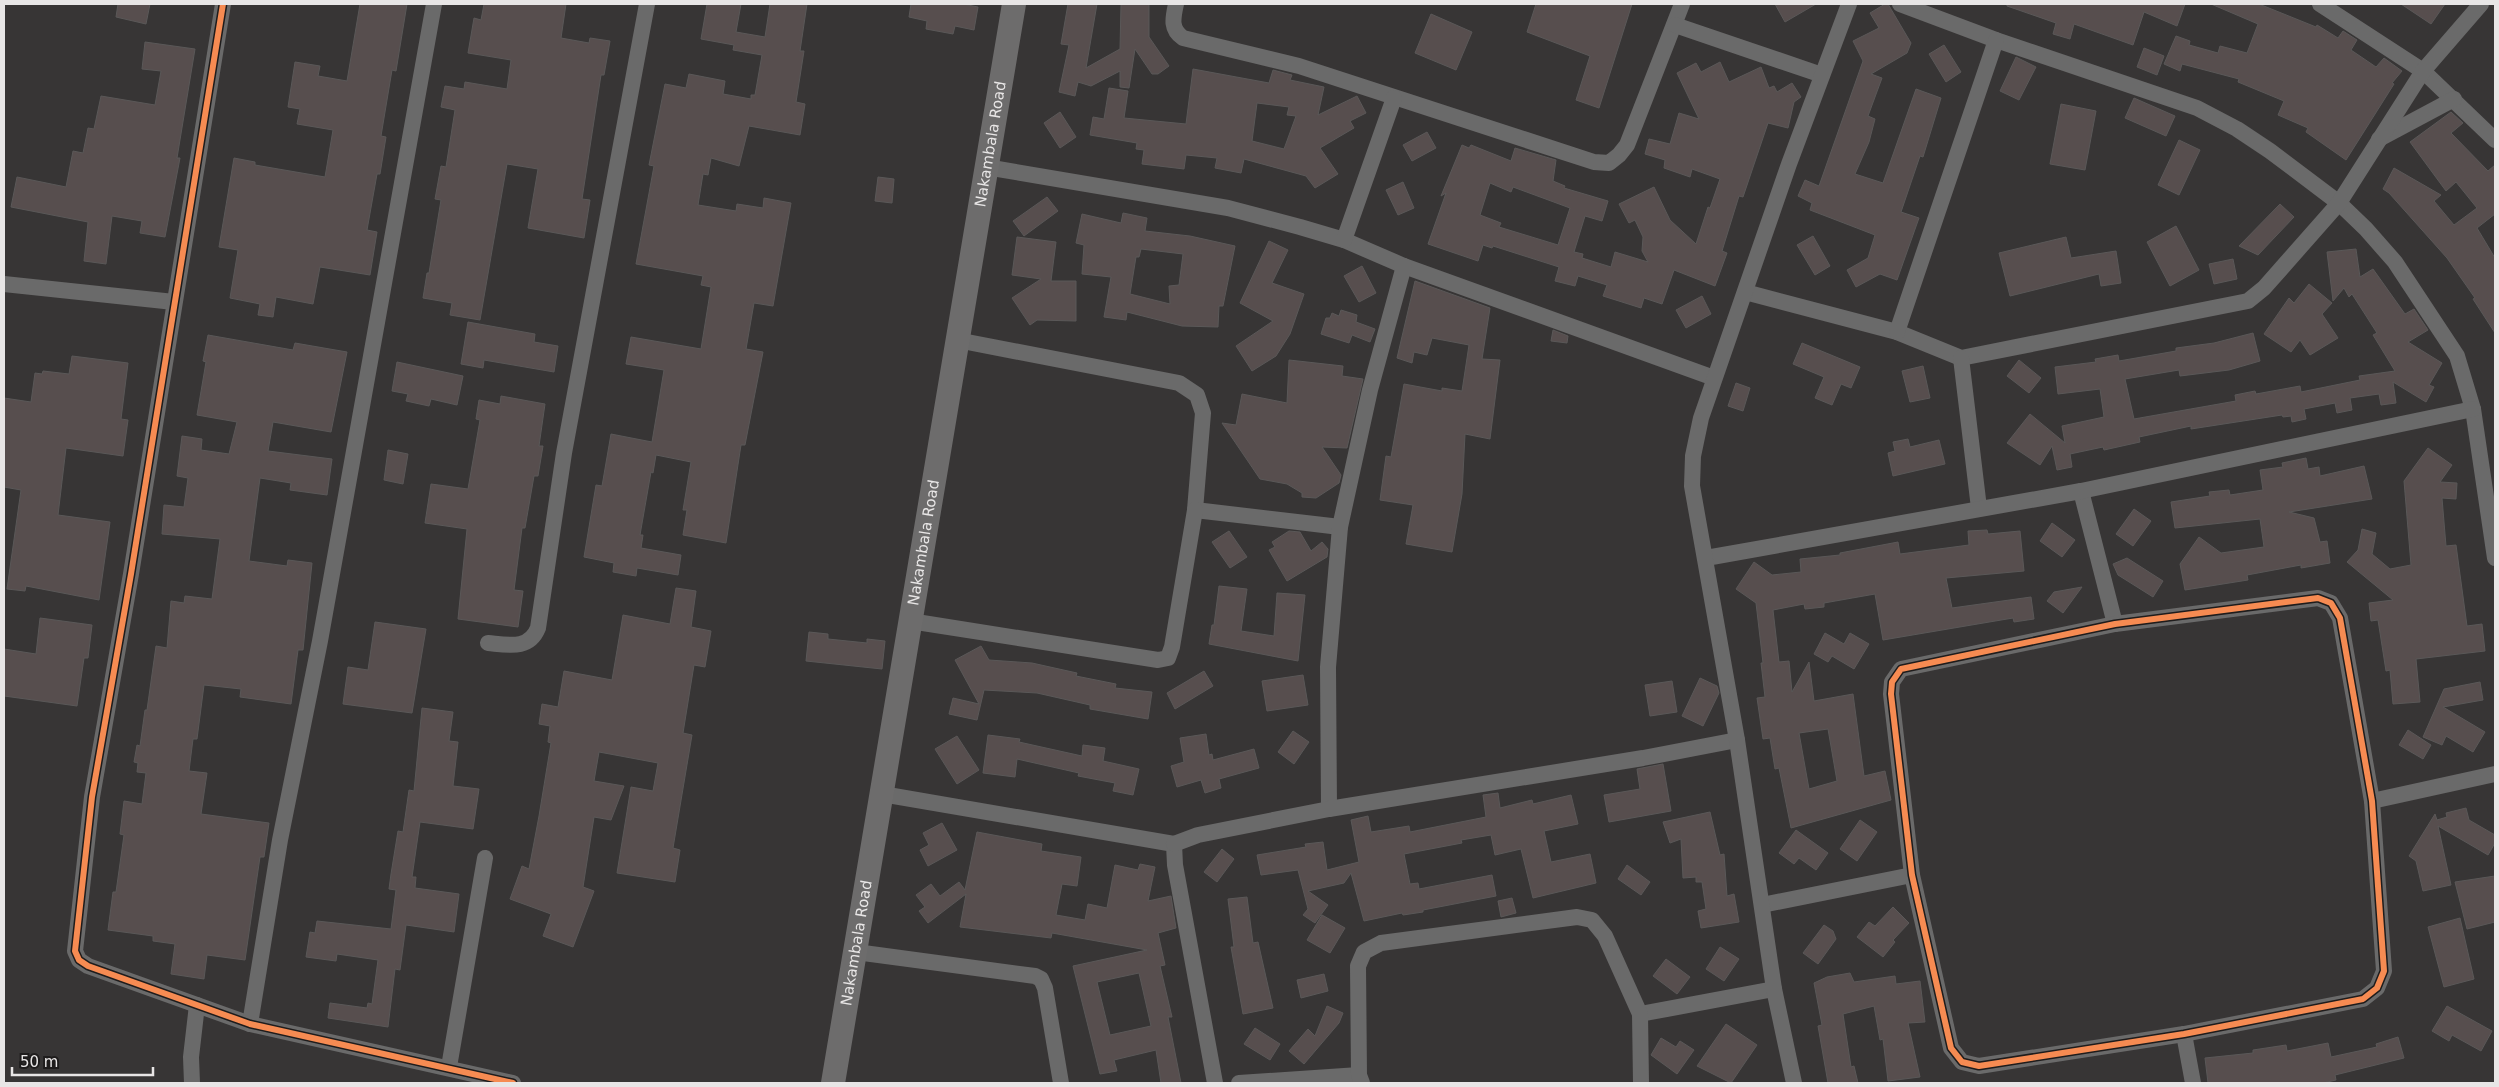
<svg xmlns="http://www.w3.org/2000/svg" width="2499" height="1087" viewBox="0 0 2499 1087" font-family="'DejaVu Sans',sans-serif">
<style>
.building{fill:#574e4e;stroke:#5a5858;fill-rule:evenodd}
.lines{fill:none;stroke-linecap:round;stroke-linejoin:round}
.street{stroke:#6a6a6a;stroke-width:16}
.secondary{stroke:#6d6c6c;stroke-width:24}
.cycleway-casing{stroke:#1e1c1c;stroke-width:9}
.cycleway{stroke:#f68b52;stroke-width:6}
.labels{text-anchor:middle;stroke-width:4;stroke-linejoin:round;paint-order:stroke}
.street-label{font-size:15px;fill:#e8e6e6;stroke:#1e1c1c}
</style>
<rect width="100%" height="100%" fill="#373535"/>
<g class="building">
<polygon points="118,4 150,4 146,24 116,17"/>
<polygon points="360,4 407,4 396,71 392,70 381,136 386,137 380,174 377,174 367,230 377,232 370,275 320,267 313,304 276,297 273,317 258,315 260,304 230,298 238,250 219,247 234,158 255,162 255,165 325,177 333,130 297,124 300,109 288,107 295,62 320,66 318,76 347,81"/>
<polygon points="484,4 566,4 561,38 589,43 590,38 610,41 604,75 601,75 582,199 590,200 584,238 528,228 538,169 507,164 480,320 450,315 452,303 423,298 427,273 429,273 441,200 435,199 441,166 446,167 455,110 441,107 445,86 464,89 465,82 507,89 511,60 468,53 474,18 481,20"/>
<polygon points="707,4 741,4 736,32 765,37 770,4 807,4 800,51 804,51 796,102 805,104 800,135 749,126 739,166 711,158 708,175 703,174 698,205 736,211 737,204 763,208 764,198 791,203 773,306 754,303 746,349 763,352 745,445 741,445 726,543 683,535 687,510 683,510 691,462 656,455 653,473 651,472 640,535 643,535 641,548 681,555 678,575 637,568 636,576 613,572 614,563 584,557 596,485 602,486 611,434 652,442 664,370 626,364 631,337 701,349 711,287 701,285 703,276 636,264 654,166 649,165 665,84 686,88 689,74 725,81 723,94 751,99 751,95 755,95 762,55 733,50 734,45 701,39"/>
<polygon points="911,4 963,4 978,7 974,30 955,26 953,34 926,29 927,21 909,17"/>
<polygon points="1068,4 1097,4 1086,68 1120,49 1121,4 1149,4 1149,37 1169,66 1158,74 1152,74 1135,49 1129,88 1120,87 1120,71 1091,86 1078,82 1075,96 1059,92 1069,45 1061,44"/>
<polygon points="1536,4 1632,4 1599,108 1576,100 1590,56 1527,32"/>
<polygon points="1775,4 1816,4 1785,22"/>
<polygon points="1885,4 1888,4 1911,43 1907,53 1871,74 1882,78 1868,116 1875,119 1869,142 1855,174 1883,183 1916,89 1941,98 1923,157 1920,156 1901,212 1919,218 1897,280 1880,274 1856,287 1847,270 1868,258 1875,235 1810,210 1812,203 1798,196 1805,180 1819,186 1863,61 1853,41 1879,28 1870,13"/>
<polygon points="2007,4 2185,4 2177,26 2144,12 2133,45 2074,24 2070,39 2053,34 2056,23 2007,6"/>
<polygon points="2211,4 2259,4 2316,27 2317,25 2338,38 2343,31 2357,40 2351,50 2376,67 2384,58 2402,71 2392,83 2394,84 2346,160 2306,132 2308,128 2278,115 2284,101 2238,82 2239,79 2182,64 2180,71 2164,64 2176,36 2190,41 2189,45 2218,53 2220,46 2247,53 2258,24"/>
<polygon points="2401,4 2445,4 2431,24"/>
<polygon points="1431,14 1472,32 1456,70 1415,53"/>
<polygon points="145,42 195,49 177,158 180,158 165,237 140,233 142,221 112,216 106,264 84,261 88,222 11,207 17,177 66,187 73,151 83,153 88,128 94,129 101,96 155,105 161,71 142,69"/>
<polygon points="1944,45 1961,72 1946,82 1929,54"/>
<polygon points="2144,48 2164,56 2157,75 2137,67"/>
<polygon points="2016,57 2036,67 2019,100 2000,91"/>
<path d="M 1720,62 L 1729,82 L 1761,67 L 1769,88 L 1774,86 L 1777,92 L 1792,83 L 1801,97 L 1794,102 L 1788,128 L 1768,123 L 1743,197 L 1739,196 L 1722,251 L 1727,253 L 1715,286 L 1674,270 L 1662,304 L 1644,298 L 1641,308 L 1603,296 L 1607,285 L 1578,276 L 1575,286 L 1555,281 L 1559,267 L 1493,246 L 1492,248 L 1483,245 L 1478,261 L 1428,244 L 1446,193 L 1441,196 L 1462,145 L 1469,148 L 1471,145 L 1511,161 L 1515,148 L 1556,160 L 1553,181 L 1565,186 L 1564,188 L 1608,201 L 1602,221 L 1585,216 L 1574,252 L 1583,254 L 1582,258 L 1611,267 L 1615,252 L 1648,262 L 1642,251 L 1643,237 L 1635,220 L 1629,223 L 1619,204 L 1654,187 L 1670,220 L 1696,244 L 1708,207 L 1710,208 L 1720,179 L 1692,169 L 1690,177 L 1664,168 L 1665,160 L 1645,154 L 1649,139 L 1670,144 L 1679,113 L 1699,119 L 1677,73 L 1696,63 L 1701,72 ZM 1490,183 L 1511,192 L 1513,187 L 1570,208 L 1558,245 L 1499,227 L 1501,223 L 1480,215 Z"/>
<path d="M 1193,69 L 1269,83 L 1273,70 L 1292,75 L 1290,80 L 1324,87 L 1318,115 L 1357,96 L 1366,113 L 1350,121 L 1354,128 L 1320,148 L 1338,174 L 1315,188 L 1306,176 L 1244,159 L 1241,173 L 1215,168 L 1217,158 L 1186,155 L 1184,169 L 1142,164 L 1144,150 L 1136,149 L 1137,143 L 1090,135 L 1093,117 L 1104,119 L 1109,88 L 1128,91 L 1124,118 L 1186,124 ZM 1257,103 L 1289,107 L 1287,115 L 1296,116 L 1284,149 L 1252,141 Z"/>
<polygon points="2134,98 2175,116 2166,136 2125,118"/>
<polygon points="2061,104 2096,111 2085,170 2050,164"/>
<polygon points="1060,112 1076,137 1060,148 1044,123"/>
<polygon points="2451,112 2463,123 2451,133 2488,171 2495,165 2495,214 2477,228 2495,258 2495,333 2473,299 2475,298 2447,258 2389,193 2383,189 2394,168 2441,195 2434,201 2454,225 2477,208 2456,182 2446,191 2410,142"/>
<polygon points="1427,132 1436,148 1412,161 1403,145"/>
<polygon points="2179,140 2200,150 2179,195 2158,185"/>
<polygon points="878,177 894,179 892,203 875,201"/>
<polygon points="1403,182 1414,208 1398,215 1386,190"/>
<polygon points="1047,197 1058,211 1024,236 1013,221"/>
<polygon points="2280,204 2294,217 2258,255 2239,246"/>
<path d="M 1123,213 L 1147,218 L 1145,231 L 1190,236 L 1235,246 L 1223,306 L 1219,306 L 1218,327 L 1182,326 L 1127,312 L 1126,320 L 1104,317 L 1111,277 L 1082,274 L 1084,245 L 1076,243 L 1082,214 L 1121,223 ZM 1141,249 L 1183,254 L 1179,285 L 1169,286 L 1170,304 L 1130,294 L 1136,257 L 1139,257 Z"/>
<polygon points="2176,226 2199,270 2170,286 2147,242"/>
<polygon points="1813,236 1830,266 1815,275 1797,245"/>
<polygon points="1017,237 1056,242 1051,281 1076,281 1076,321 1037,320 1030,325 1012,298 1041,279 1012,275"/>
<polygon points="2066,237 2071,258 2116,251 2121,283 2101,286 2099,274 2010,296 1999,253"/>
<polygon points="1269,241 1288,250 1272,283 1304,294 1290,334 1276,356 1252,371 1236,346 1273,321 1240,303"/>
<polygon points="2356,249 2360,277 2373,269 2405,314 2414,309 2428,330 2408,342 2442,363 2429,385 2434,387 2426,402 2393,382 2396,403 2381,405 2379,394 2350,398 2352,410 2337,413 2335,403 2304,409 2306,419 2292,422 2291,416 2283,417 2282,415 2191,429 2191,426 2139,437 2140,442 2104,450 2103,447 2070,454 2072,467 2057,470 2052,446 2040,465 2007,443 2030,414 2065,443 2062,426 2104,417 2100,389 2058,394 2055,367 2096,362 2095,359 2118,355 2119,361 2176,351 2176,348 2214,343 2253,333 2260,361 2229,370 2180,376 2179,370 2125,379 2134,419 2236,401 2235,395 2255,391 2256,394 2300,386 2301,392 2360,380 2359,376 2395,371 2373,335 2377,333 2352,294 2349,297 2344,288 2333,301 2327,252"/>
<polygon points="2233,259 2237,279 2214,284 2209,264"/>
<polygon points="1362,266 1376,293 1359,302 1344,276"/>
<polygon points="1415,281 1490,308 1482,359 1500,360 1490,439 1465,434 1462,494 1452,552 1406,544 1413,505 1380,500 1386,456 1391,457 1404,384 1442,391 1442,388 1462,391 1469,345 1432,338 1427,355 1414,352 1412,363 1397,358"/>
<polygon points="2309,284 2332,303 2322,314 2338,338 2310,355 2300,340 2291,352 2264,334 2289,298 2294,303"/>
<polygon points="1702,296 1711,314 1686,328 1676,310"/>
<polygon points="1341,310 1357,315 1356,322 1375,329 1370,342 1352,335 1349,343 1321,334 1326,318 1330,318 1332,313 1339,316"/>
<polygon points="468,322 535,334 534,342 558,346 554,372 484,360 483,368 461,364"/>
<polygon points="1553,330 1568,336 1567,343 1551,341"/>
<polygon points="208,335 293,350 295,343 347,352 331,432 273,422 268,451 332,459 327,495 290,490 291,483 260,478 249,561 287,566 288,560 312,563 303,650 298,650 291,704 240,697 241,689 204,685 197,739 193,739 189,771 207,773 201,814 269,823 264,857 260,857 245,960 207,955 204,979 171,974 175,944 153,941 153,936 108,930 113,892 116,892 124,835 120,834 124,801 142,804 146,773 137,772 138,763 134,762 137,745 140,746 145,710 147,710 156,646 167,648 171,601 184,603 185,596 212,599 220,539 162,534 164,505 184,507 188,478 177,476 182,436 202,439 201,450 229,454 237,422 197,415 206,362 203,361"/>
<polygon points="1802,343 1860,367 1851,388 1841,384 1832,405 1815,398 1824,377 1793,364"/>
<polygon points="72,356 128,363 121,419 128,420 123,456 66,448 58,515 110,522 99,600 26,586 25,591 7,589 21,490 4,487 4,398 31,402 35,373 42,374 43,371 69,374"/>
<polygon points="1289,360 1343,366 1342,376 1363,379 1347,448 1322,447 1341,475 1339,483 1316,498 1302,497 1302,493 1287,484 1260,479 1222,423 1236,425 1242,394 1287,403"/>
<polygon points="2019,360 2041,378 2029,393 2007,376"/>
<polygon points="397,362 463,376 457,405 431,399 429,406 406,401 408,394 392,391"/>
<polygon points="1923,366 1930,398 1910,402 1902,371"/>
<polygon points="1736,383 1750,388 1743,411 1728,406"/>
<polygon points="501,396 545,404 539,446 543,446 538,476 534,476 525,528 522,528 514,590 523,591 518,627 458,619 467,529 425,523 431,484 468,489 480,420 476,419 479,400 500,404"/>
<polygon points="1908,439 1910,447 1939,440 1945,464 1893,476 1888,453 1895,451 1893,442"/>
<polygon points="2428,448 2452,465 2440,482 2457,483 2456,499 2442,498 2446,546 2456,545 2467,626 2482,624 2485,651 2416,659 2420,702 2393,704 2390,670 2386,671 2378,620 2371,621 2369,603 2393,600 2347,562 2358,550 2362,529 2376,533 2372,554 2390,569 2411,565 2404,481"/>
<polygon points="388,450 408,454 403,484 384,480"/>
<polygon points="2306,458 2308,469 2319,467 2320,476 2364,466 2372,499 2289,512 2314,518 2320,542 2327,541 2330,563 2301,568 2301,565 2247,575 2248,580 2185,590 2180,564 2199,537 2221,553 2264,547 2260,519 2175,528 2171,502 2210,496 2209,492 2229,490 2230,495 2263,490 2260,470 2283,467 2282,463"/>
<polygon points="2134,509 2151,521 2133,546 2116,534"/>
<polygon points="2052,523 2075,540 2062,557 2040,541"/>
<path d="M 1987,530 L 1988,534 L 2020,531 L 2024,571 L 1946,578 L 1952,608 L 2031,597 L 2034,619 L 2014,622 L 2013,618 L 1883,640 L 1875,594 L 1824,603 L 1824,607 L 1805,609 L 1804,604 L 1773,610 L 1779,662 L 1789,661 L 1792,692 L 1809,662 L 1814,701 L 1853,694 L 1864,776 L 1885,771 L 1891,800 L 1791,828 L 1779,768 L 1775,769 L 1770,738 L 1763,739 L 1757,698 L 1765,697 L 1761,663 L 1763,663 L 1756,603 L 1736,589 L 1754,562 L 1772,575 L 1801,572 L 1800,559 L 1840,555 L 1840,553 L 1898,542 L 1900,554 L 1954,547 L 1969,545 L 1968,531 ZM 1828,729 L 1837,781 L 1809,789 L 1799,733 Z"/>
<polygon points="1229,531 1247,557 1230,568 1212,542"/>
<polygon points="1289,531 1300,532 1311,551 1322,542 1328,549 1327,557 1287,581 1269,550 1275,547 1272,542"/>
<polygon points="2127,558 2163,581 2153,597 2118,575 2113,564"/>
<polygon points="1219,586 1247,589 1241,631 1274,636 1277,593 1305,595 1298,661 1209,644 1212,625 1214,625"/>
<polygon points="2082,587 2063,613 2047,601 2054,592"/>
<polygon points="676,588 696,591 691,627 711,631 705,667 694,665 683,733 692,735 673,848 680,850 675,882 617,873 631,787 653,791 658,763 599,752 594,781 624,786 611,820 594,817 583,887 594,891 573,947 543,936 551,914 510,899 522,866 529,869 539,816 551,743 548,742 550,726 539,724 542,704 558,707 564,671 612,680 623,615 670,624"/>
<polygon points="40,618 92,625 88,658 84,658 77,706 4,696 4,649 36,654"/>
<polygon points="375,622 426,629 412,713 343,704 348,667 368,670"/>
<polygon points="809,632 828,634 828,639 867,643 867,639 885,641 882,669 806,661"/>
<polygon points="1825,633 1844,644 1850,633 1869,644 1854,669 1832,656 1828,662 1814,654"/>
<polygon points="981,646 989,660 1032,663 1077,673 1076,676 1116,684 1115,688 1152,692 1148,719 1090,709 1090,705 1037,693 984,690 977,720 949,714 953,698 979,704 955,660"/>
<polygon points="1204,671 1213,686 1175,709 1167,693"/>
<polygon points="1303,675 1308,705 1267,711 1262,681"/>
<polygon points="1700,678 1717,686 1719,693 1703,726 1682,716"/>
<polygon points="1672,681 1677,712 1650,716 1645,685"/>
<polygon points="2480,682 2483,700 2443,707 2485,732 2473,752 2446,736 2442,745 2423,737 2444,689"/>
<polygon points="422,708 453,712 449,741 458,742 453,786 479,789 473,829 420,822 412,877 416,877 415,888 459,894 454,932 406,925 400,970 395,969 388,1027 328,1018 330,1003 367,1008 368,1003 372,1004 378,960 337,954 336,961 306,957 310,932 315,933 317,921 391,929 396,890 389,889 391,874 398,831 403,832 409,790 414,791"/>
<polygon points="2408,730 2431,745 2423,759 2399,745"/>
<polygon points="1293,731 1309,742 1294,764 1278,752"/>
<polygon points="1206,734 1209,755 1212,754 1213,760 1254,749 1259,768 1219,779 1221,788 1205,793 1201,780 1177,787 1171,766 1184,762 1180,738"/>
<polygon points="988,735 1020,739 1019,742 1082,756 1083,745 1105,748 1103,761 1139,769 1133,795 1113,791 1115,783 1078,776 1079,773 1017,759 1015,777 983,773"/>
<polygon points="957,736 979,770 957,784 935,749"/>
<polygon points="1663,764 1671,811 1609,822 1604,795 1640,789 1637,769"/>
<polygon points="1498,793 1500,808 1532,800 1533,804 1571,795 1578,824 1544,831 1551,862 1590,854 1596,883 1533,898 1521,849 1495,855 1491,835 1461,840 1462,843 1404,854 1410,884 1418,883 1419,889 1492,875 1496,896 1423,910 1423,912 1403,915 1402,913 1364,921 1351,873 1344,883 1308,891 1328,905 1315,923 1303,915 1308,909 1298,870 1261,875 1257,855 1306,847 1305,844 1323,842 1327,870 1359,862 1351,820 1368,816 1371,832 1409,826 1410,832 1486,817 1483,795"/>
<polygon points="2466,808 2469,820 2495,835 2495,843 2488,855 2438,826 2451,885 2423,891 2416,861 2409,856 2435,814 2437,820 2447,817 2446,813"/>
<polygon points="1710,812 1720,855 1724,854 1727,896 1734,894 1739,922 1701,928 1698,911 1706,909 1702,882 1696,882 1696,877 1683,878 1681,839 1670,843 1663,822"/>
<polygon points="1860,820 1877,832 1857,861 1840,849"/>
<polygon points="942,823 957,850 928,866 920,850 929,845 923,833"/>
<polygon points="1796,830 1828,853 1816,870 1799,858 1794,864 1779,853"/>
<path d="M 977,832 L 1042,844 L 1041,851 L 1081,857 L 1077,886 L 1062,884 L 1056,915 L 1085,920 L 1088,904 L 1107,908 L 1115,865 L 1138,870 L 1140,864 L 1155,867 L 1148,901 L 1171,896 L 1176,928 L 1158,933 L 1165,965 L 1160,966 L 1172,1017 L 1168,1017 L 1181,1083 L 1161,1083 L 1156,1050 L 1114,1060 L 1117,1071 L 1100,1074 L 1073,966 L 1147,950 L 1052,933 L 1051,938 L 960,927 L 966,894 L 928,923 L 919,911 L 925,907 L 916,895 L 931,884 L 940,896 L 959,882 L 965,890 ZM 1139,973 L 1151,1026 L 1110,1035 L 1097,982 Z"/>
<polygon points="1222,849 1234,859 1217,882 1204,872"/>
<polygon points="1627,865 1650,882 1641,895 1618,879"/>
<polygon points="2495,876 2495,922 2467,929 2455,882"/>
<polygon points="1247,897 1253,943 1258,942 1273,1008 1243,1014 1231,947 1234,947 1228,899"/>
<polygon points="1512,898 1516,913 1501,917 1498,901"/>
<polygon points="1893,907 1909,923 1893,940 1895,942 1883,957 1857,937 1869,922 1875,926"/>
<polygon points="1322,915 1345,928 1330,953 1307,940"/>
<polygon points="2460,918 2474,979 2444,987 2428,927"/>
<polygon points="1824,925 1833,931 1836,939 1818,964 1803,953"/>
<polygon points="1720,947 1739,959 1724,981 1706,969"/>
<polygon points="1666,959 1690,977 1677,994 1653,976"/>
<polygon points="1850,973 1854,982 1895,976 1896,984 1920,981 1925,1022 1908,1023 1920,1077 1888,1081 1883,1039 1880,1040 1874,1006 1843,1014 1851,1067 1854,1066 1858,1083 1828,1083 1818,1026 1822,1025 1814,983 1827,977"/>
<polygon points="1324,974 1328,991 1301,998 1297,980"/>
<polygon points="1327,1006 1343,1013 1339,1023 1304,1064 1289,1051 1308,1029 1315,1036"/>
<polygon points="2447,1006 2492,1031 2481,1051 2452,1035 2449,1041 2432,1031"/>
<polygon points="1726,1024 1757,1045 1731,1083 1697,1066"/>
<polygon points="1255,1028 1280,1044 1270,1060 1244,1044"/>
<polygon points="2398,1037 2404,1058 2335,1075 2336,1080 2323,1083 2208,1083 2205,1058 2253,1053 2253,1050 2286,1045 2287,1051 2328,1043 2331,1057 2377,1047 2376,1044"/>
<polygon points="1661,1038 1676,1047 1680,1041 1694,1050 1677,1074 1651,1055"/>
</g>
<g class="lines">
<g class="street">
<polyline points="223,4 131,574 92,797 75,951 79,960 88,966 250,1024 513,1083"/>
<path d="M 1176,4 C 1173,18 1170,29 1183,38 L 1299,66 L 1594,162 L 1609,163 L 1619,155 L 1627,145 L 1682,4"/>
<polyline points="1900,4 1996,40 2197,108 2237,129 2270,151 2339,203 2366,229 2395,262 2457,356 2473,409 2495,558"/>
<polyline points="2320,4 2423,71 2495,140"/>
<polyline points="1675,25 1822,75"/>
<polyline points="2379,139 2454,99"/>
<polyline points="986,167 1228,208 1300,227 1344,240 1404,266 1714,378"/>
<polyline points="1344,240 1394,98"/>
<polyline points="4,284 174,302"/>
<polyline points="1745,292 1897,332 1961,358 2248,301 2264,288 2339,203 2423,71 2481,4"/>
<polyline points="1897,332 1996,40"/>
<polyline points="957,340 1179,383 1197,395 1203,413 1195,510 1340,527"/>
<polyline points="1961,358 1979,508"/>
<polyline points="2081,491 2115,624"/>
<polyline points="1706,558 2081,491 2473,409"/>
<polygon points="2318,598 2331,603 2340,618 2372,801 2384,971 2377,988 2363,999 2184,1034 1979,1066 1962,1062 1951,1048 1912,875 1891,694 1892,682 1901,669 2115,624"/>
<polyline points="910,621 1158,660 1168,658 1172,647 1195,510"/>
<path d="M 488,643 C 509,645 529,650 538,628 L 564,453 L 647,4"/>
<polyline points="882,794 1174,844 1175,865 1215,1083"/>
<polyline points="2372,801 2495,774"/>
<polyline points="1329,809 1328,667 1340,527 1370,390 1404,266"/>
<polyline points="1174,844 1198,835 1329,809 1643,758 1737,740"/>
<polyline points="1762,905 1912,875"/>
<polyline points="856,952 1035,976 1041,979 1045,988 1061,1083"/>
<polyline points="1640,1014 1774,989"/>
<polyline points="250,1024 280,840 320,641 434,4"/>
<polyline points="2184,1034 2193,1083"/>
<polyline points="449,1067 485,858"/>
<polyline points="192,1083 191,1057 197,1005"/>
<polyline points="1239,1083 1359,1075"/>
<polyline points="1362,1083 1359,1075 1358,966 1364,952 1381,943 1577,917 1592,920 1605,936 1640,1014 1641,1083"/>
<polyline points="1794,1083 1774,989 1737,740 1692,486 1693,456 1701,418 1789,164 1849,4"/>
</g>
<path class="secondary" id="s1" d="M 833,1083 L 1014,4"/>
<g class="cycleway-casing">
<g id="cycleway">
<polyline points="223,4 131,574 92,797 75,951 79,960 88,966 250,1024 513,1083"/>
<polygon points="2318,598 2331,603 2340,618 2372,801 2384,971 2377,988 2363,999 2184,1034 1979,1066 1962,1062 1951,1048 1912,875 1891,694 1892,682 1901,669 2115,624"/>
</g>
</g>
<use href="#cycleway" class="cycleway"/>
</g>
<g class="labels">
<g class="street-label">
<text dy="5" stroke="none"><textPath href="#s1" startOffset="952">Nakambala Road</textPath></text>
<text dy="5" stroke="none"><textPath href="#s1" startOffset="548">Nakambala Road</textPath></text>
<text dy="5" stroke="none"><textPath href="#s1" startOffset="142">Nakambala Road</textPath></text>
</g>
</g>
<rect width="2499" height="1087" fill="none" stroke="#e8e6e6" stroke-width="10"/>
<path d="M12 1067v8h141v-8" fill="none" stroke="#e8e6e6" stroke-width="2.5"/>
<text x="20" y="1067" font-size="15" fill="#e8e6e6" stroke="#1e1c1c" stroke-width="4" paint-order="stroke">50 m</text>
</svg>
